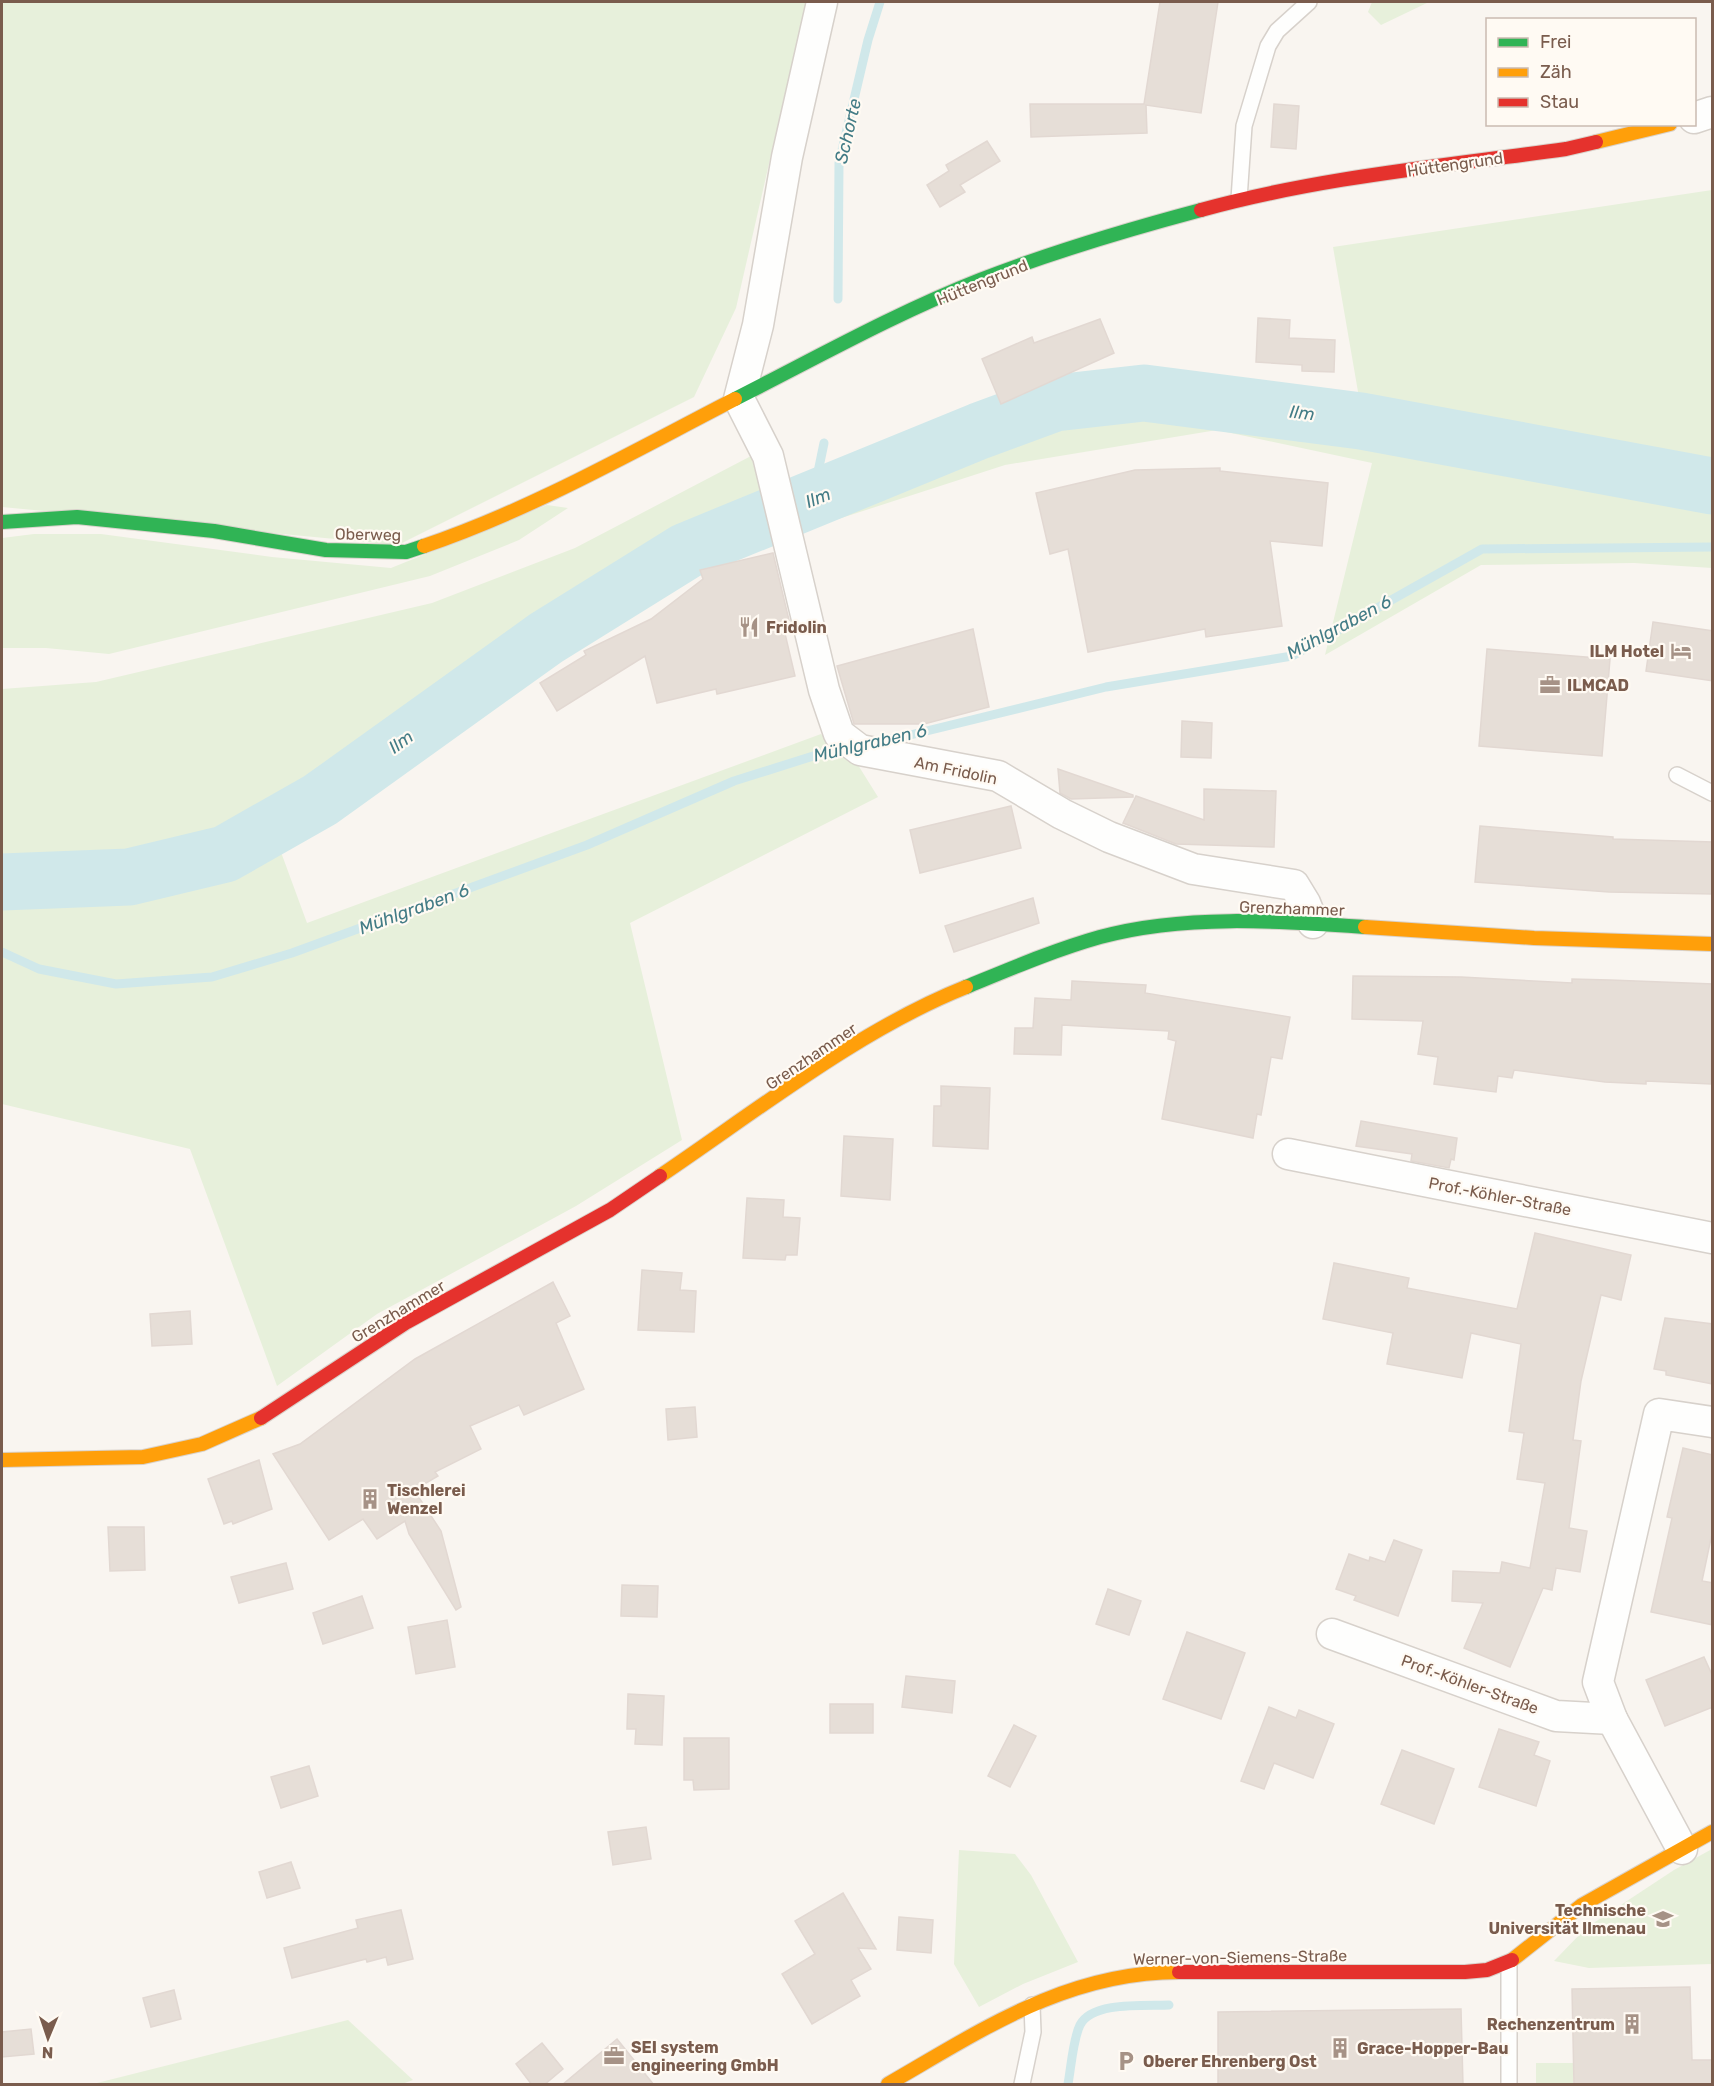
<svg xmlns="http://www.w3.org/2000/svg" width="1714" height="2086" viewBox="0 0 1714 2086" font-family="Rubik,sans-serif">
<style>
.green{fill:#e7f0db}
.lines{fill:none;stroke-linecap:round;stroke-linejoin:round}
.stream{stroke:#d0e8ea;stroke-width:9}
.river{stroke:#d0e8ea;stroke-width:57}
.building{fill:#e6ded7;stroke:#e2d8d2;stroke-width:1.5}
.lane-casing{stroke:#d7d1cb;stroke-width:18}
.street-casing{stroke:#d7d1cb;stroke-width:33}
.fast-casing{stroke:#d9d2cb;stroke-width:16}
.slow-casing{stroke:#d9d2cb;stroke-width:16}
.jam-casing{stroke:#d9d2cb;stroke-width:16}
.lane{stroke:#fefefd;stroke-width:15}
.street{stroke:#fefefd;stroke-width:30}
.fast{stroke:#30b455;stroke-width:14}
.slow{stroke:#ff9f0a;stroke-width:14}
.jam{stroke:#e5322d;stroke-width:14}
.labels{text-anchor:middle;stroke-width:4.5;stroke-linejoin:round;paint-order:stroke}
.street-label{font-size:16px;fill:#7a5c4d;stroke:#fffaf3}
.poi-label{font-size:16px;font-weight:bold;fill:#7a5c4d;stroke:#fffaf3;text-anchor:start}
.water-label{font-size:18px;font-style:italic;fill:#437c86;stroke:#fffaf3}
</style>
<rect width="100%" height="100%" fill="#f9f5f0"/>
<g class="green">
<polygon points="2,2 806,2 736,308 694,397 398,545 2,507"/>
<polygon points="1372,2 1429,2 1381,25 1368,12"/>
<polygon points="1712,190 1712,568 1634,563 1481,565 1325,655 1372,463 1217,430 1005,465 795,533 794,481 1071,390 1123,380 1260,393 1361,409 1333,247"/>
<polygon points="751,456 773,532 681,539 555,650 278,844 307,923 821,734 858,765 878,797 630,923 682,1140 576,1206 377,1314 277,1386 190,1149 2,1104 2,689 96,682 432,603 575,548"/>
<polygon points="547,505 568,508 519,540 430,576 109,654 46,648 2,648 2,538 34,534 101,534 272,557 391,568"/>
<polygon points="1712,1849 1712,1964 1589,1968 1554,1961 1586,1928 1674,1870"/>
<polygon points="959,1850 1015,1854 1031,1875 1078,1962 1023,1984 979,2007 954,1964"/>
<polygon points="348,2020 413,2080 402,2084 93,2084"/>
<rect x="1536" y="2063" width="37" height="21"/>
</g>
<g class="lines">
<g class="stream">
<polyline points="838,299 839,163 868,40 880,2"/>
<polyline points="812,501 824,443"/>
<polyline points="873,741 898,738 1106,687 1292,656 1482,549 1712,547"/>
<polyline points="2,952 39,969 116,984 212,977 292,953 587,845 734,781 845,746"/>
<path d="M 1068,2084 C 1071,2068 1073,2039 1080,2025 C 1092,2001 1146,2006 1169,2005"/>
</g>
<polyline class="river" points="2,882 129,877 225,854 320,800 546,638 686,551 979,431 1055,403 1144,393 1361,421 1712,486"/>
</g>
<g class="building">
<polygon points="1160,2 1218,2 1201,113 1146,105 1147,133 1031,137 1030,104 1144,104"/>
<polygon points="1274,104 1299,106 1296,149 1271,147"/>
<polygon points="987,141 1000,161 960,185 965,192 940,207 927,185 949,171 946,165"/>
<polygon points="1258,318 1290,320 1289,338 1335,340 1334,372 1302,371 1302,365 1256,362"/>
<polygon points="1100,319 1114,353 1001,404 982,359 1032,337 1034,343"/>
<polygon points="1220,468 1220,471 1328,483 1322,546 1270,541 1282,626 1206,637 1205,629 1088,652 1068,549 1050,554 1036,493 1135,470"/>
<polygon points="773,553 789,620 782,621 795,676 717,694 716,689 657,703 645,656 557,711 540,683 586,655 584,651 651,619 703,579 700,570"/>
<polygon points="1653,622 1713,631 1713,681 1646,671"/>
<polygon points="973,629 989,707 924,724 854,724 837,666"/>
<polygon points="1487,649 1610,659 1602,756 1479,746"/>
<polygon points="1182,721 1212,723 1211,758 1181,757"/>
<polygon points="1058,769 1133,795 1133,797 1071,799 1060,793"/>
<polygon points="1204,789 1276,791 1274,847 1176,844 1123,823 1136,796 1204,820"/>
<polygon points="1011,806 1021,848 920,873 910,830"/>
<polygon points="1480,826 1613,837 1613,839 1713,842 1713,894 1609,892 1475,882"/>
<polygon points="1033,898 1039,923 954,952 945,926"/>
<polygon points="1353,976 1461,977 1572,983 1572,979 1610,980 1713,984 1711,1084 1646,1081 1646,1084 1605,1082 1514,1070 1512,1078 1498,1076 1496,1092 1434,1084 1438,1057 1418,1054 1423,1021 1352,1019"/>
<polygon points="1072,981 1146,985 1145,993 1290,1017 1282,1059 1271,1057 1261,1115 1257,1114 1253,1138 1162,1119 1176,1041 1168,1039 1169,1031 1062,1025 1061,1055 1014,1054 1015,1028 1033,1028 1035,998 1071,1000"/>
<polygon points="941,1086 990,1088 988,1149 933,1146 934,1106 941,1106"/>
<polygon points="1361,1121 1457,1138 1454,1160 1451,1159 1449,1168 1411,1161 1412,1154 1356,1146"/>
<polygon points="844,1136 893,1139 890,1200 841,1196"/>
<polygon points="747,1198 784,1200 783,1217 800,1218 797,1255 786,1255 785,1260 743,1258"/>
<polygon points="1535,1233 1631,1255 1621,1300 1601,1295 1581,1381 1573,1440 1581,1441 1569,1528 1587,1531 1580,1572 1556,1568 1552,1590 1543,1588 1510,1667 1464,1648 1483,1603 1452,1601 1453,1571 1500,1573 1502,1562 1530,1568 1545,1483 1517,1479 1524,1433 1509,1431 1521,1344 1471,1333 1462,1378 1387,1364 1393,1333 1323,1319 1334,1263 1409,1278 1407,1288 1517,1309"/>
<polygon points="642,1270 682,1273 680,1290 696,1291 694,1332 638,1330"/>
<polygon points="553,1282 570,1316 556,1323 584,1389 524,1415 519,1405 470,1426 481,1449 435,1472 438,1476 414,1490 441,1531 461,1607 456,1610 409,1534 405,1521 377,1539 363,1519 329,1540 273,1454 300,1444 415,1359"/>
<polygon points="190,1311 192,1344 152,1346 150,1314"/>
<polygon points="1665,1318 1713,1324 1713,1384 1666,1375 1666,1371 1654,1369"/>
<polygon points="695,1407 697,1437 668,1440 666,1409"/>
<polygon points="1683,1448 1713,1455 1713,1529 1702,1581 1713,1583 1713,1625 1651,1612 1672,1518 1667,1517"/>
<polygon points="259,1460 272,1509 233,1524 232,1521 224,1524 208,1479"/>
<polygon points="108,1527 144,1527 145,1570 110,1571"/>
<polygon points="1394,1540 1422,1550 1398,1616 1354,1600 1356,1596 1336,1589 1349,1554 1369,1561 1370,1557 1385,1562"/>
<polygon points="286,1563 293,1589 239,1603 231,1577"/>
<polygon points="622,1585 658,1586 657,1617 621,1616"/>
<polygon points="1108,1589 1141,1601 1129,1635 1096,1624"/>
<polygon points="362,1596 373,1628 323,1644 313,1613"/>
<polygon points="447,1620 455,1667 416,1674 408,1627"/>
<polygon points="1187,1632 1245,1653 1221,1719 1163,1699"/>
<polygon points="1704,1657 1713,1677 1713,1707 1665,1726 1646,1680"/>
<polygon points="906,1676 955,1681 952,1713 902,1707"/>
<polygon points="628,1694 664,1696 662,1745 635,1744 636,1729 627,1729"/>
<rect x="830" y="1704" width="43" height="29"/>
<polygon points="1269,1707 1296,1718 1299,1710 1334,1724 1313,1778 1274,1763 1264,1789 1241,1781"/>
<polygon points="1014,1725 1036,1736 1010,1787 988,1776"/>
<polygon points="1499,1729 1539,1742 1534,1755 1550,1761 1536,1806 1479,1787"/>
<polygon points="684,1738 729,1738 729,1789 694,1790 693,1780 684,1780"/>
<polygon points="1402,1750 1454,1769 1434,1824 1381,1804"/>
<polygon points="309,1766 318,1796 281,1808 271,1777"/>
<polygon points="646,1827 651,1859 613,1865 608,1832"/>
<polygon points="291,1862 300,1888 267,1898 259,1872"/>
<polygon points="843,1893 876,1949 858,1948 871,1969 851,1980 860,1996 812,2024 782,1974 815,1954 795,1921"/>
<polygon points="401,1910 413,1959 388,1965 386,1957 367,1962 366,1959 292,1978 284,1948 358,1928 356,1920"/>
<polygon points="899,1917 933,1920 931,1953 897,1950"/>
<polygon points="1690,1987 1692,2060 1713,2060 1713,2085 1574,2085 1572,1989"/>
<polygon points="174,1990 181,2019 151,2027 143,1998"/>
<polygon points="1461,2009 1463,2085 1218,2085 1218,2012"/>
<polygon points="31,2029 34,2054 2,2057 2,2032"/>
<polygon points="617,2039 654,2085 562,2085"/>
<polygon points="542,2043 563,2069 544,2085 532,2085 516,2064"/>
</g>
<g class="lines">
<g class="lane-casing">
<g id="lane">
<polyline points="1239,199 1244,126 1268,46 1277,31 1309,2"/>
<polyline points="1677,775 1712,793"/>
<polyline points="1509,1963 1509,2084"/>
<polyline points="1022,2084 1033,2032 1032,2005"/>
</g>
</g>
<g class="street-casing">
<g id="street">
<polyline points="822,2 787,157 758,325 739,399 768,456 824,690 839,734 860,750 998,776 1062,814 1109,837 1193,869 1294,885 1305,903 1313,923"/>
<polyline points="1694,118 1712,112"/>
<polyline points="1288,1154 1712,1238"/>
<polyline points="1332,1634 1556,1716 1612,1719"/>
<polyline points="1682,1849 1612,1719 1598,1682 1659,1414 1712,1422"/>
</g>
</g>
<g class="fast-casing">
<g id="fast">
<path d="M 735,399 C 816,358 896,313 980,280 C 1052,252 1126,230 1201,210"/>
<polyline points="2,522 77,517 214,531 326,550 406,552 424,546"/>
<path d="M 966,987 C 1010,969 1054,950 1100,937 C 1184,914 1279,921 1365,927"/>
</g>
</g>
<g class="slow-casing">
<g id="slow">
<polyline points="1596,142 1670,124"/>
<path d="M 424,546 C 533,509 634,451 735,399"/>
<polyline points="1365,927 1534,938 1712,944"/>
<path d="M 660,1176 C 755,1112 860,1029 966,987"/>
<polyline points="2,1460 143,1457 202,1444 261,1418"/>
<polyline points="1512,1960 1582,1905 1712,1832"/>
<path d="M 888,2084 C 982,2030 1066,1972 1179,1972"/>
</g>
</g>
<g class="jam-casing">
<g id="jam">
<path d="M 1201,210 C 1320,177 1444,166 1566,149 L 1596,142"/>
<polyline points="261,1418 407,1322 610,1210 660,1176"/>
<polyline points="1179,1972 1465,1972 1487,1970 1512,1960"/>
</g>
</g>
<use href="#lane" class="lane"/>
<use href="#street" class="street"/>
<use href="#fast" class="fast"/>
<use href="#slow" class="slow"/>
<use href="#jam" class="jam"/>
</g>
<defs>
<g id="restaurant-bare" transform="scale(1.62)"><path d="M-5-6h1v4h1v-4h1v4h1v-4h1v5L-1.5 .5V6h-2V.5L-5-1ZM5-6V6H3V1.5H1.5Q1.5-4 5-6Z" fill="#a69286" stroke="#fffaf3" stroke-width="2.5" paint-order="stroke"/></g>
<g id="hotel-bare" transform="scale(1.62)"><path d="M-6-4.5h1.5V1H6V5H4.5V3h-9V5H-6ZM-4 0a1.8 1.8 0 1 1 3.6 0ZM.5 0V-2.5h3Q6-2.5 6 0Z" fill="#a69286" stroke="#fffaf3" stroke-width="2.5" paint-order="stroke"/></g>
<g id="office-bare" transform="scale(1.62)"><path d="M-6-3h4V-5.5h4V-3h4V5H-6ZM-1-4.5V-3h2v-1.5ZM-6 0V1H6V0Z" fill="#a69286" stroke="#fffaf3" stroke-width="2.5" paint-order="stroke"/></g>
<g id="building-bare" transform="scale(1.62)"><path d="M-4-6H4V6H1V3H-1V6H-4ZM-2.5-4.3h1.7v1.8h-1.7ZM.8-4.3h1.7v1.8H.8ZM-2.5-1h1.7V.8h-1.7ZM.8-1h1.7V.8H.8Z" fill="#a69286" stroke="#fffaf3" stroke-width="2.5" paint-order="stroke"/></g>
<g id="university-bare" transform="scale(1.62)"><path d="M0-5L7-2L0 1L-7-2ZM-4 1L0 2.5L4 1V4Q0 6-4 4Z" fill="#a69286" stroke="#fffaf3" stroke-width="2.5" paint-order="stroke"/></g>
<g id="parking-bare" transform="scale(1.62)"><path d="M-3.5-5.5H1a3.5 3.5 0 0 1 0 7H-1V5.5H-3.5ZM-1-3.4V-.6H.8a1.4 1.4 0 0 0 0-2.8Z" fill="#a69286" stroke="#fffaf3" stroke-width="2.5" paint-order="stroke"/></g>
</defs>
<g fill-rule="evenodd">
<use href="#restaurant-bare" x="749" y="627"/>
<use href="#hotel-bare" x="1681" y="651"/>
<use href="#office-bare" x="1550" y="685"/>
<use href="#building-bare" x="370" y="1499"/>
<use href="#university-bare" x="1663" y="1919"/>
<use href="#building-bare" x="1632" y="2024"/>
<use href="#building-bare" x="1340" y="2048"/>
<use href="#office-bare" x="614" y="2056"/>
<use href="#parking-bare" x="1126" y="2061"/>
</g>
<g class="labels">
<g class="street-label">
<text transform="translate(1455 164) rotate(-8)" y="6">Hüttengrund</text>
<text transform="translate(982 282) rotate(-22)" y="6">Hüttengrund</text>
<text transform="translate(368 534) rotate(1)" y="6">Oberweg</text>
<text transform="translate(956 770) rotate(12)" y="6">Am Fridolin</text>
<text transform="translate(1292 908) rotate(2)" y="6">Grenzhammer</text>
<text transform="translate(811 1056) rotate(-34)" y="6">Grenzhammer</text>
<text transform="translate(1500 1196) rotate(11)" y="6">Prof.-Köhler-Straße</text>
<text transform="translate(398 1311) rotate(-31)" y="6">Grenzhammer</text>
<text transform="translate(1470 1684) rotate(20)" y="6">Prof.-Köhler-Straße</text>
<text transform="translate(1240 1957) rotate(-1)" y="6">Werner-von-Siemens-Straße</text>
</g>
<g class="poi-label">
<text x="766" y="633">Fridolin</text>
<text x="1664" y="657" text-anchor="end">ILM Hotel</text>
<text x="1567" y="691">ILMCAD</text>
<text x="387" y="1496">Tischlerei<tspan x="387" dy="18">Wenzel</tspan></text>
<text x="1646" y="1916" text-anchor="end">Technische<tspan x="1646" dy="18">Universität Ilmenau</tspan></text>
<text x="1615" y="2030" text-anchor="end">Rechenzentrum</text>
<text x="631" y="2053">SEI system<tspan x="631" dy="18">engineering GmbH</tspan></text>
<text x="1357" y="2054">Grace-Hopper-Bau</text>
<text x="1143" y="2067">Oberer Ehrenberg Ost</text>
</g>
<g class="water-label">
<text transform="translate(848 131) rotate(-77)" y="6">Schorte</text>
<text transform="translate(1302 413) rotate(7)" y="6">Ilm</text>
<text transform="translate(818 498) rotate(-22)" y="6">Ilm</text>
<text transform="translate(1339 627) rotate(-28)" y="6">Mühlgraben 6</text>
<text transform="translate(401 742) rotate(-36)" y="6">Ilm</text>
<text transform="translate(870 743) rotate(-13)" y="6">Mühlgraben 6</text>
<text transform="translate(414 909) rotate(-20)" y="6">Mühlgraben 6</text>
</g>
</g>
<rect width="1714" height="2086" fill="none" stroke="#7a5c4d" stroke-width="6"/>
<rect x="1486" y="18" width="210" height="108" fill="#fffaf3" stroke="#cabbb1" stroke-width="1.5"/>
<rect x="1498" y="38" width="30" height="9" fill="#30b455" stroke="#cabbb1" stroke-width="1.5"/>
<text x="1540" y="48" font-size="18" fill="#7a5c4d">Frei</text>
<rect x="1498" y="68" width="30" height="9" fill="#ff9f0a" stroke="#cabbb1" stroke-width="1.5"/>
<text x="1540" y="78" font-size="18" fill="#7a5c4d">Zäh</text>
<rect x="1498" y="98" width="30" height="9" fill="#e5322d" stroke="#cabbb1" stroke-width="1.5"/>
<text x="1540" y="108" font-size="18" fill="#7a5c4d">Stau</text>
<g transform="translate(48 2038) rotate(182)" stroke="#fffaf3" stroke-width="4.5" paint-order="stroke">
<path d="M0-4.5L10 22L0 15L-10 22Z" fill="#7a5c4d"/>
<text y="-9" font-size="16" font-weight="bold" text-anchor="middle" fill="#7a5c4d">N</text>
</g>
</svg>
